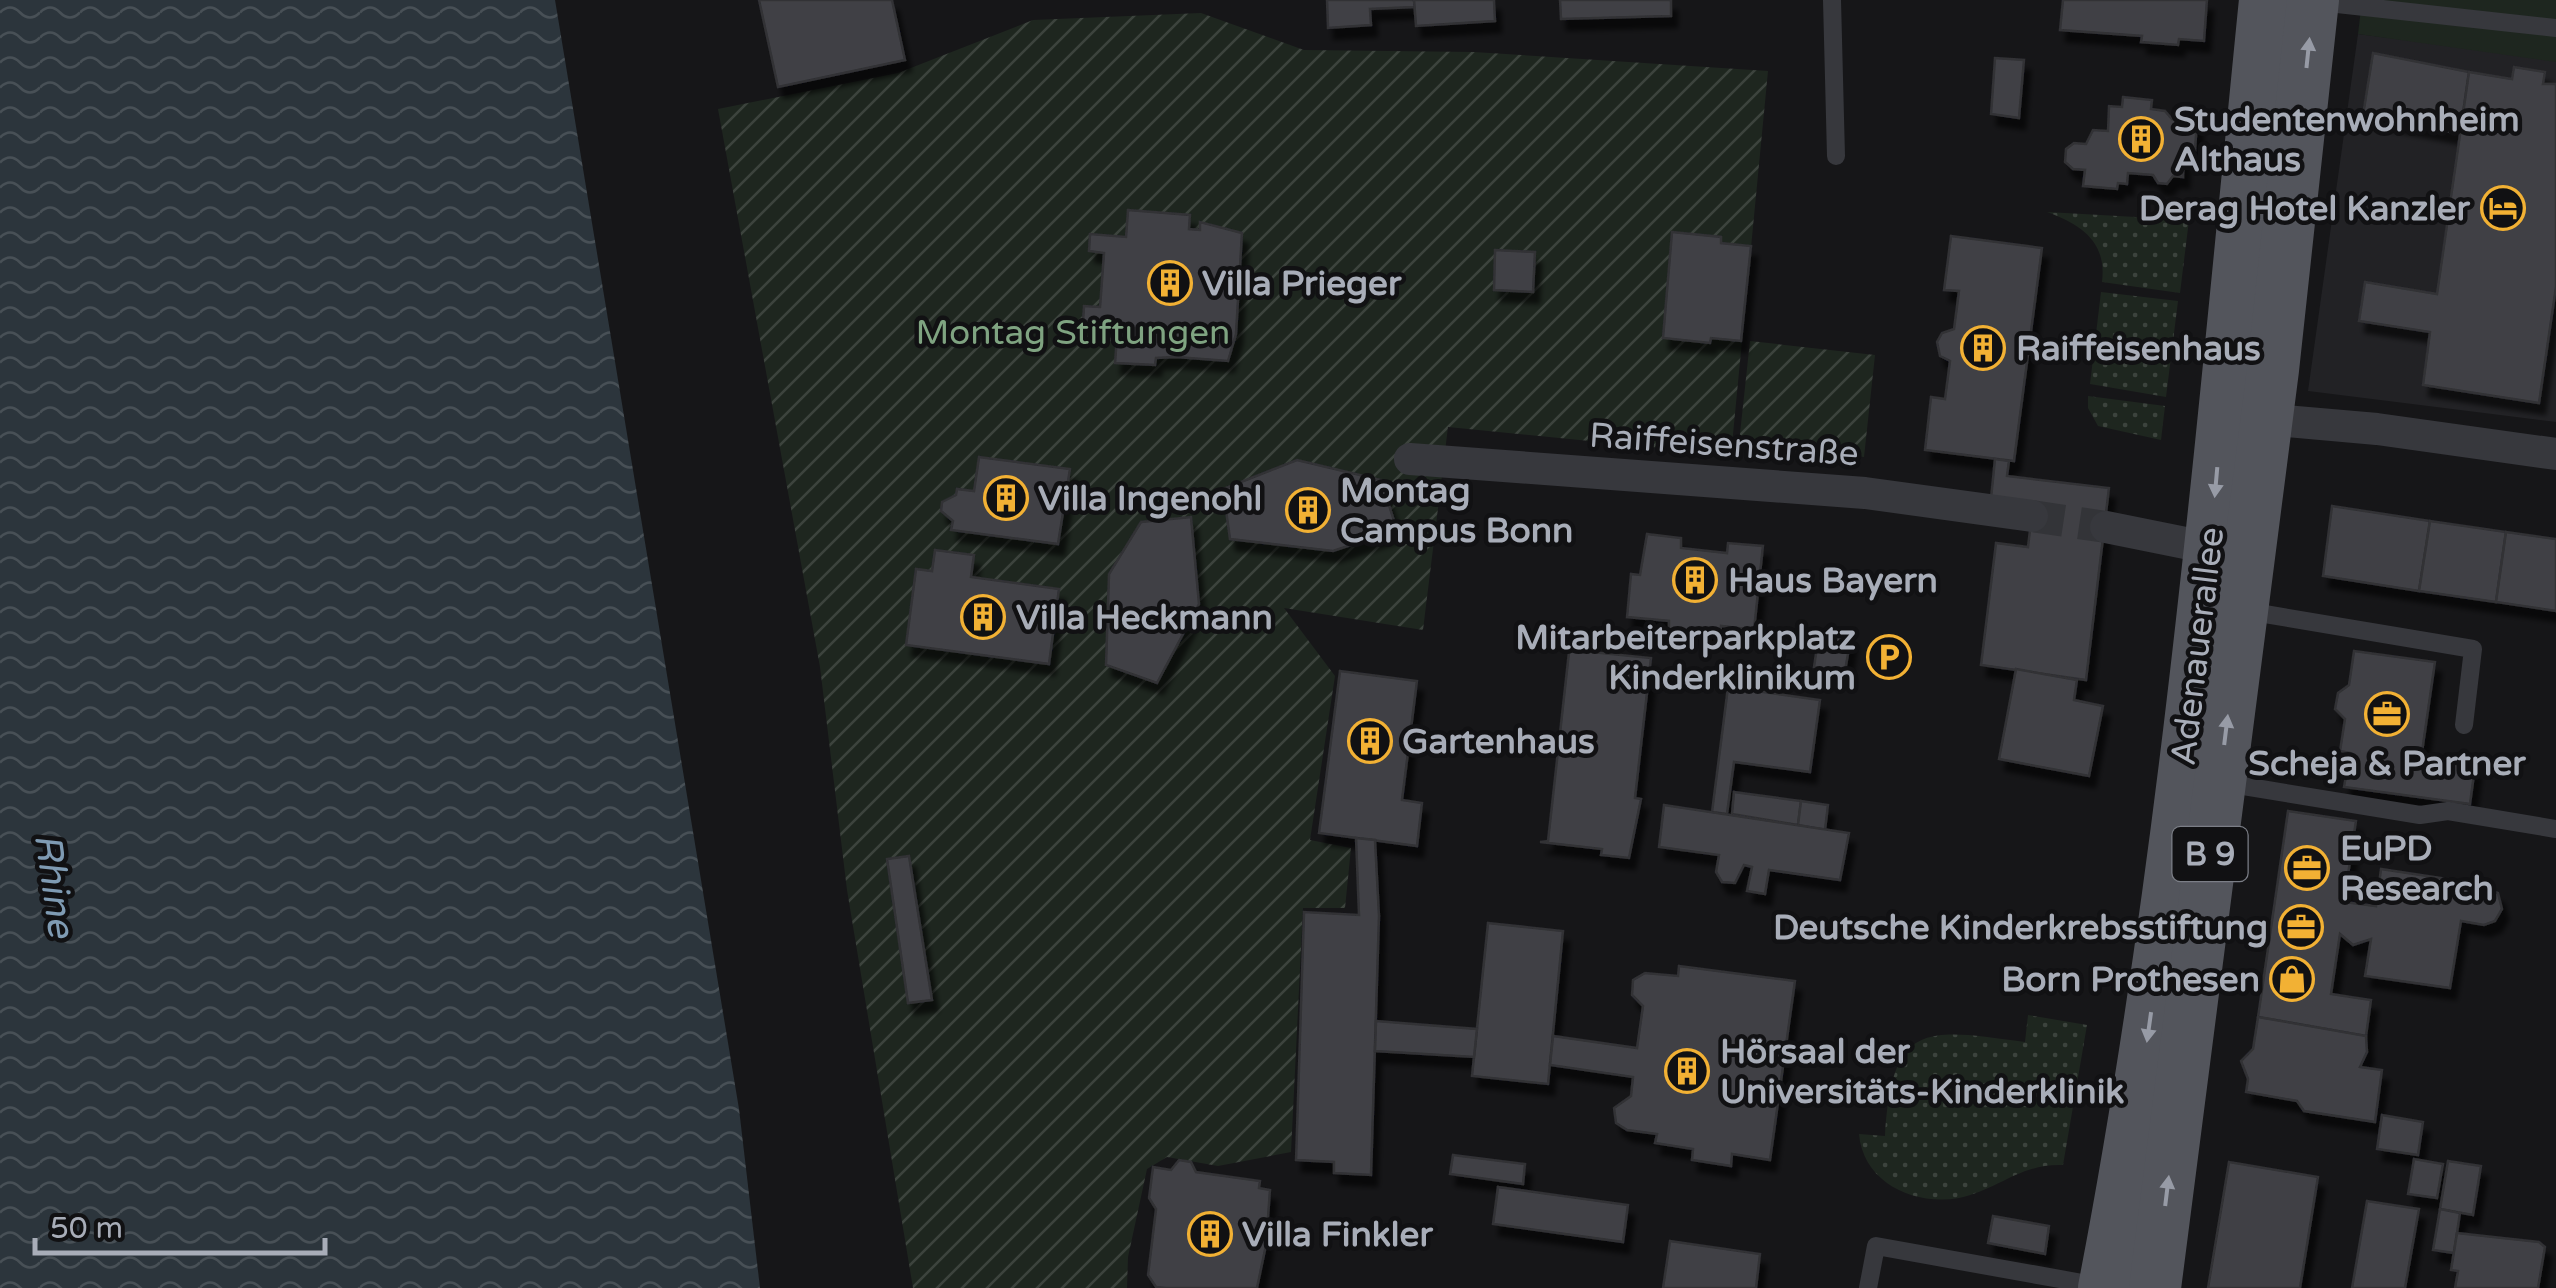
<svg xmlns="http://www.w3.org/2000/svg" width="2556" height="1288" viewBox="0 0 2556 1288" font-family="'Varela Round',sans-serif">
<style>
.built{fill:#222225}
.grass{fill:url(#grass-dots)}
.park{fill:#1e261f}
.garden{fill:url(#garden-furrows)}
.water{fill:url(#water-waves)}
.building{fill:#404145;stroke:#303034;stroke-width:2.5;filter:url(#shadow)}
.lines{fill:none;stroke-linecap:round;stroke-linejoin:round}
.minor-tunnel{stroke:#333438;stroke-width:32;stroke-dasharray:32 16;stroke-linecap:butt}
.service{stroke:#37383d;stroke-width:18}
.minor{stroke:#37383d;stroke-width:32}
.primary{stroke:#53555c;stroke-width:52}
.oneway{fill:#979ba6}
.labels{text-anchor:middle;stroke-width:9;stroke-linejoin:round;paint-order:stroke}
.shield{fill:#111113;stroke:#7b7e86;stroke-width:2.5}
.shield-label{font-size:32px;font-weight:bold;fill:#a8adb8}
.poi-label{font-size:35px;font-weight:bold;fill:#a8adb8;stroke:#111113;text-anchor:start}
.park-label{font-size:35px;fill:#7fa381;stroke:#111113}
.street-label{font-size:35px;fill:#a8adb8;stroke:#111113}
.water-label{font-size:38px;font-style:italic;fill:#7f9bb3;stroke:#111113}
</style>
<defs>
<pattern id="grass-dots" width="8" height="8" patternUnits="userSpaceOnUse" patternTransform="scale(2.5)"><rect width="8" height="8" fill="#1e261f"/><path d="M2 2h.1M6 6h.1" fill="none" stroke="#3c433d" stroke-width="1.8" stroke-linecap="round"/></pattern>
<pattern id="garden-furrows" width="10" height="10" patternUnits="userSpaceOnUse" patternTransform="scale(2.5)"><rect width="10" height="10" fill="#1e261f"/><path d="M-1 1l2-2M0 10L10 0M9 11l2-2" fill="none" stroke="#3c433d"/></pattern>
<pattern id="water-waves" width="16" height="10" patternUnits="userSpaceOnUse" patternTransform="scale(2.5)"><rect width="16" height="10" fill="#2c353c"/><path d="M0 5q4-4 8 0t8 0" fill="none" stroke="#485056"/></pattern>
<filter id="shadow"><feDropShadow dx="6" dy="11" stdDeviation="2.5" flood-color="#0009"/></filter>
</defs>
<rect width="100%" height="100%" fill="#161618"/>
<polygon class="built" points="2358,34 2556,59 2556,422 2308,391"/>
<g class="grass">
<path d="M 2047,212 L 2189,220 L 2180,293 L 2102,282 C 2107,242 2082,225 2047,212 Z"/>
<polygon points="2101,292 2178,301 2166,397 2090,384"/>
<polygon points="2088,396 2165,406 2161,440 2098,426 2088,408"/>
<path d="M 2028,1015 L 2087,1025 L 2063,1165 C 2021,1163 1998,1190 1959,1198 C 1913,1206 1863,1182 1859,1134 L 1885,1136 C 1892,1021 1925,1028 2025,1042 Z"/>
</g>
<polygon class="park" points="2362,0 2556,0 2556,62 2358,34"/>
<g class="garden">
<polygon points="1201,13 1304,50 1474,52 1768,71 1731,455 1448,427 1423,630 1284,608 1335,676 1310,840 1351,848 1345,908 1303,908 1291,1152 1218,1166 1167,1157 1147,1169 1128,1257 1127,1288 913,1288 847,890 820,667 718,109 898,73 1033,20"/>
<polygon points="1750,341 1875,355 1864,457 1739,443"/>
</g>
<polygon class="water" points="0,0 555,0 739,1109 760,1288 0,1288"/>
<g class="building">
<polygon points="759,0 892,0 905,60 778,87"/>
<polygon points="1327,0 1414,0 1415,7 1370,9 1371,25 1328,28"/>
<polygon points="1414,0 1494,0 1495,21 1416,26"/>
<polygon points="1560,0 1671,0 1671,16 1561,19"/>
<polygon points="2063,0 2207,0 2204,41 2179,39 2178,45 2141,42 2142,36 2060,30"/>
<polygon points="2373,53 2469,72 2460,134 2363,115"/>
<polygon points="1995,58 2024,60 2019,118 1991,114"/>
<polygon points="2514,67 2545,72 2543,84 2556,84 2556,287 2539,403 2423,385 2430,332 2359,321 2365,282 2437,294 2469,72 2512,79"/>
<polygon points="2123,97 2152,100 2151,109 2165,111 2172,119 2197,121 2195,151 2184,150 2183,177 2173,176 2167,184 2158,183 2153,175 2128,173 2127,184 2118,183 2117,189 2083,186 2085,170 2073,169 2065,162 2066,149 2074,143 2086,144 2093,130 2108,131 2109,106 2122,107"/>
<polygon points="1128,210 1190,215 1189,229 1200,230 1200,222 1242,233 1236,334 1228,361 1176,357 1156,358 1155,365 1115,363 1118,323 1083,321 1084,306 1100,307 1104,253 1089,251 1090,234 1126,237"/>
<polygon points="1672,232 1721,237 1721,243 1751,246 1741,341 1711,338 1710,343 1663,338"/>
<polygon points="1951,236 2042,248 2014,461 1925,450 1931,397 1945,399 1950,361 1940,356 1937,342 1942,333 1954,329 1959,291 1944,290"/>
<polygon points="1495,250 1535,252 1533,292 1494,290"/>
<polygon points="979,457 1070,469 1058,544 951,530 953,521 941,511 942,502 956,495 957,489 974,491"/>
<polygon points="1995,459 2009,461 2007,476 2109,488 2086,680 1981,665 1996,543 2028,547 2033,504 1991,498"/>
<polygon points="1297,460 1381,480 1397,530 1333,551 1230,539 1223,489"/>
<polygon points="2332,506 2430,521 2419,591 2323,576"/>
<polygon points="1191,517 1199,604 1157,683 1106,665 1109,574 1141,522"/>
<polygon points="2430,521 2506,532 2496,602 2419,591"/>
<polygon points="2506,532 2556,539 2556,611 2496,602"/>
<polygon points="1647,534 1681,538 1681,548 1727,553 1728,543 1763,546 1754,630 1721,626 1720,635 1669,630 1669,621 1627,617 1631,574 1640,575"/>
<polygon points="935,550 974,555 971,577 1059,589 1049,664 906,645 916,569 932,571"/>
<polygon points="1819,633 1851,637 1845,671 1814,667"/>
<polygon points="1562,649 1651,658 1635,798 1641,799 1629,858 1601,855 1602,849 1540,842 1548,841 1569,652"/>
<polygon points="2354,651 2435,662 2421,759 2475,767 2470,804 2344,787 2350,753 2340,751 2345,719 2335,709 2338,693 2349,685"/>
<polygon points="2016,669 2077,680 2074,700 2103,706 2089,776 1999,759"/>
<polygon points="1340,671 1417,681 1402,800 1422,803 1417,846 1319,833"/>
<polygon points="1728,687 1820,700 1810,772 1734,762 1727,814 1712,812"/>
<polygon points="1734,792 1801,801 1798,825 1732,814"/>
<polygon points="1801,801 1828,805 1825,830 1798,825"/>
<polygon points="1664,805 1849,833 1840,880 1769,870 1765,894 1747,891 1752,867 1744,865 1735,883 1722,882 1716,872 1719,855 1659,847"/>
<polygon points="2288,811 2356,821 2344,902 2376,906 2381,869 2467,882 2498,893 2502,909 2495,921 2484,925 2461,921 2450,988 2365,976 2371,939 2353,945 2340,934 2331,994 2371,1000 2366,1036 2258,1017"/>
<polygon points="1356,838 1375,840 1379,916 1371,1175 1334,1173 1334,1162 1296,1160 1304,912 1359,915"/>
<polygon points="909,856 932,1000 908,1003 887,859"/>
<polygon points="1488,923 1563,931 1548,1084 1472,1076"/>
<polygon points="1679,966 1795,981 1770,1160 1732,1154 1731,1166 1692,1160 1693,1149 1655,1143 1657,1134 1627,1130 1616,1123 1614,1108 1631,1096 1633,1077 1550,1065 1553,1036 1637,1048 1643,1006 1632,995 1633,980 1645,973 1678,976"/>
<polygon points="2258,1017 2366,1036 2367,1052 2360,1067 2382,1070 2375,1122 2304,1111 2297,1101 2246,1092 2248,1079 2241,1061 2253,1049"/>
<polygon points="1376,1021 1477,1029 1474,1057 1375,1051"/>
<polygon points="2382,1115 2423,1122 2418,1155 2377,1149"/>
<polygon points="1453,1155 1525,1164 1523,1184 1450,1174"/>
<polygon points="2414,1159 2443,1164 2437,1198 2408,1194"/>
<polygon points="1179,1160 1191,1162 1196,1172 1260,1181 1259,1188 1270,1190 1266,1245 1257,1288 1166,1288 1156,1287 1148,1275 1156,1209 1149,1198 1153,1167 1171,1170"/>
<polygon points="2448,1161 2481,1166 2473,1215 2440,1209"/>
<polygon points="2229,1162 2318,1177 2300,1288 2208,1288"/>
<polygon points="1498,1187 1628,1205 1623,1242 1493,1224"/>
<polygon points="2367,1201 2419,1209 2405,1288 2352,1288"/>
<polygon points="2440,1209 2460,1213 2454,1253 2433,1250"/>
<polygon points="1993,1216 2049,1226 2045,1254 1988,1243"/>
<polygon points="2457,1233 2539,1242 2545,1247 2538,1288 2455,1288 2458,1271 2451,1270"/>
<polygon points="1670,1241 1760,1254 1756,1288 1663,1288"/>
</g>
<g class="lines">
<polyline class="minor-tunnel" points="2032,516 2106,527"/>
<g class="service">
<polyline points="1832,0 1836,156"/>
<polyline points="2319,2 2556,28"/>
<polyline points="2247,611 2473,649 2464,725"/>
<polyline points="2225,783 2420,815 2448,811 2556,829"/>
<polyline points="1868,1288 1876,1246 2099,1286"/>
</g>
<g class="minor">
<polyline points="2252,418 2377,429 2556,454"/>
<polyline points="1410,459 1865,493 2032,516"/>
<polyline points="2106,527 2210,548"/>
</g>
<g class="primary">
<path d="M 2104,1288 C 2186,863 2222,430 2265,0"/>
<polyline points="2155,1288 2273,370 2313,0"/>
</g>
</g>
<defs><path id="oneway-solid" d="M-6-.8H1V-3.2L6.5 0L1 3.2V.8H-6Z" transform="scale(2.5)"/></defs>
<g class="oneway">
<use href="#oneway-solid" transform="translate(2308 53) rotate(-84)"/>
<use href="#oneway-solid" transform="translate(2216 482) rotate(95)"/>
<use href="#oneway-solid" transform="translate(2226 730) rotate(-83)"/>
<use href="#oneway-solid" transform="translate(2149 1027) rotate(98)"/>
<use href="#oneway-solid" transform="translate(2167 1191) rotate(-83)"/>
</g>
<defs>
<g id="building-ring" transform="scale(2.25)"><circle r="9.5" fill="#111113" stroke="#f2b134" stroke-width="1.5"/><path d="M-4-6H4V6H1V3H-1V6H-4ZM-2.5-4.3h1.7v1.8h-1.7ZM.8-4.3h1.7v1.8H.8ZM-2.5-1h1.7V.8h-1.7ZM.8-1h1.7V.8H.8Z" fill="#f2b134"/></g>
<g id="hotel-ring" transform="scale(2.25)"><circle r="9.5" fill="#111113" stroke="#f2b134" stroke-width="1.5"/><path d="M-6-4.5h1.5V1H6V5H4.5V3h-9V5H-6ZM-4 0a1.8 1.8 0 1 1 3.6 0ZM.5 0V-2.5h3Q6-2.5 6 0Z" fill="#f2b134"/></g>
<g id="parking-ring" transform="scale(2.25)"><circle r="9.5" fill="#111113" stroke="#f2b134" stroke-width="1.5"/><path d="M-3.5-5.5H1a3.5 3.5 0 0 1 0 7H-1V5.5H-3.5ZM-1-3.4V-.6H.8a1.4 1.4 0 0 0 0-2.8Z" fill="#f2b134"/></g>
<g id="office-ring" transform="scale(2.25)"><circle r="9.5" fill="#111113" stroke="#f2b134" stroke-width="1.5"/><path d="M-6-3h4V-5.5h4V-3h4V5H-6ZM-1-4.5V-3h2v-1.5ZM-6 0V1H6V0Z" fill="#f2b134"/></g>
<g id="shop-ring" transform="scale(2.25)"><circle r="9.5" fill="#111113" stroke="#f2b134" stroke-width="1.5"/><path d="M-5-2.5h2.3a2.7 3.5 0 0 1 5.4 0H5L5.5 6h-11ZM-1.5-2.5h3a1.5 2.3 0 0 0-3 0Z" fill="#f2b134"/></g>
</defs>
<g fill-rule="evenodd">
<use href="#building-ring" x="2141" y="139"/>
<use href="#hotel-ring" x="2503" y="208"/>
<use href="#building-ring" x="1170" y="283"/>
<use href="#building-ring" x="1983" y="348"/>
<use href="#building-ring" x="1006" y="498"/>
<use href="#building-ring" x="1308" y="510"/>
<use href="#building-ring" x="1695" y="580"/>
<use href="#building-ring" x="983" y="617"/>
<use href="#parking-ring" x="1889" y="657"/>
<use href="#office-ring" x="2387" y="714"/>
<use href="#building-ring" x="1370" y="741"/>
<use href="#office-ring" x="2307" y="868"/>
<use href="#office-ring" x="2301" y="927"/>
<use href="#shop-ring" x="2292" y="979"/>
<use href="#building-ring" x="1687" y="1071"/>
<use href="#building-ring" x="1210" y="1234"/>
</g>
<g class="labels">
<rect class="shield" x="2172.5" y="827" width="75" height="54" rx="8"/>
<g class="shield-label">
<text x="2210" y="865">B 9</text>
</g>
<g class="poi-label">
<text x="2174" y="131">Studentenwohnheim<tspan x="2174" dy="40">Althaus</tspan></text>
<text x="2470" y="220" text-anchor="end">Derag Hotel Kanzler</text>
<text x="1202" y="295">Villa Prieger</text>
<text x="2016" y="360">Raiffeisenhaus</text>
<text x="1340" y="502">Montag<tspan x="1340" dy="40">Campus Bonn</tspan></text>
<text x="1038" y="510">Villa Ingenohl</text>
<text x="1728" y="592">Haus Bayern</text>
<text x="1016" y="629">Villa Heckmann</text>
<text x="1856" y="649" text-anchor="end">Mitarbeiterparkplatz<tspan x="1856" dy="40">Kinderklinikum</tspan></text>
<text x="1402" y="753">Gartenhaus</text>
<text x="2387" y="775" text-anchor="middle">Scheja &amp; Partner</text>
<text x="2340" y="860">EuPD<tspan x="2340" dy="40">Research</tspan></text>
<text x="2268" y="939" text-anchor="end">Deutsche Kinderkrebsstiftung</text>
<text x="2260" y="991" text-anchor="end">Born Prothesen</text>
<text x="1720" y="1063">Hörsaal der<tspan x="1720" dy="40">Universitäts-Kinderklinik</tspan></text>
<text x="1242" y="1246">Villa Finkler</text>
</g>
<g class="park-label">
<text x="1073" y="344">Montag Stiftungen</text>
</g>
<g class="street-label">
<text transform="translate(1724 444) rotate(4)" y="12">Raiffeisenstraße</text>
<text transform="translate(2197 646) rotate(-83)" y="12">Adenauerallee</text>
</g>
<g class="water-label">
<text transform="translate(55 885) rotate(82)" y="13">Rhine</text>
</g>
</g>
<path d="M35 1238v15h290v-15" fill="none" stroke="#a8adb8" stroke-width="5"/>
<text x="50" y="1238" font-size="30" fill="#a8adb8" stroke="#111113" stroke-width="8" paint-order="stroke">50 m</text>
</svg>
